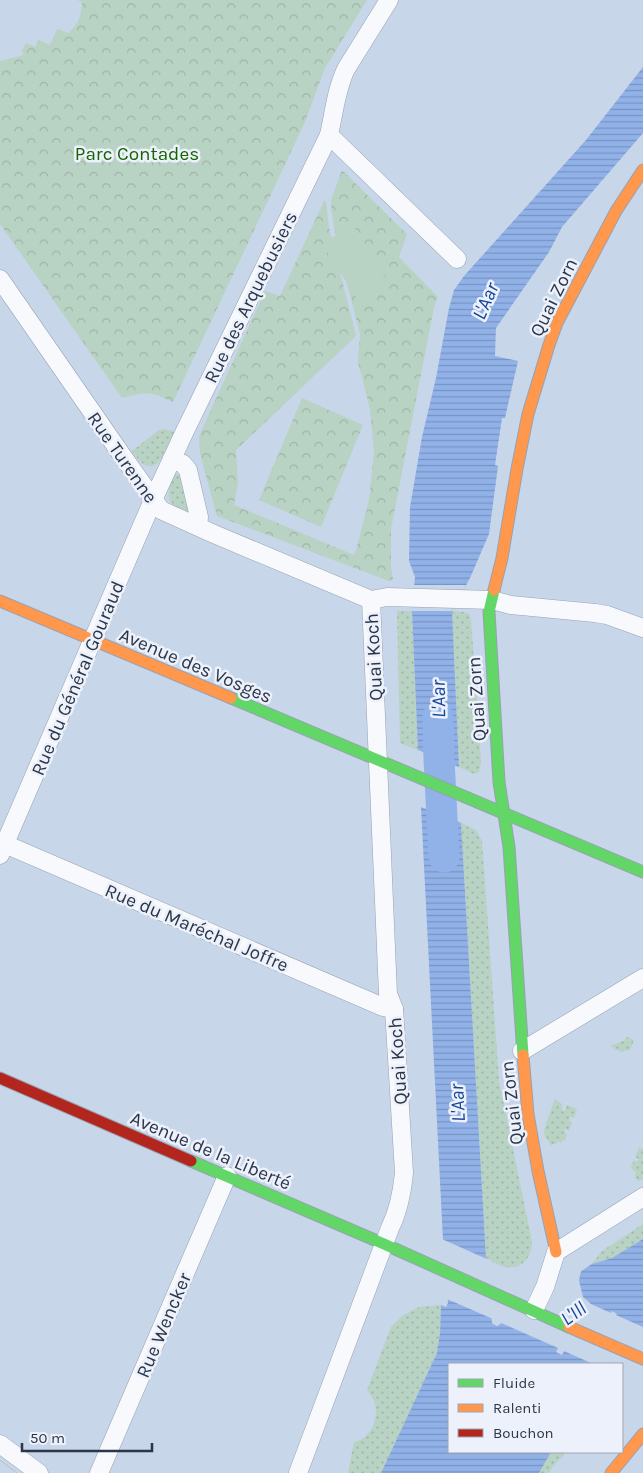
<svg xmlns="http://www.w3.org/2000/svg" width="643" height="1473" viewBox="0 0 643 1473" font-family="Karla,sans-serif">
<style>
.grass{fill:url(#grass-dots)}
.park{fill:url(#park-crowns)}
.pitch{fill:#b8d2c3}
.water{fill:url(#water-rules)}
.pier{fill:#c8d6e9}
.lines{fill:none;stroke-linecap:round;stroke-linejoin:round}
.river{stroke:#91b2e9;stroke-width:31}
.street-casing{stroke:#97a2b3;stroke-width:19}
.fast-casing{stroke:#97a2b3;stroke-width:13}
.slow-casing{stroke:#97a2b3;stroke-width:13}
.jam-casing{stroke:#97a2b3;stroke-width:13}
.street{stroke:#f7f9fc;stroke-width:18}
.fast{stroke:#63d668;stroke-width:11}
.slow{stroke:#ff974d;stroke-width:11}
.jam{stroke:#b3261e;stroke-width:11}
.tram{stroke:#bcbfc4;stroke-width:1}
.labels{text-anchor:middle;stroke-width:5;stroke-linejoin:round;paint-order:stroke}
.park-label{font-size:19px;fill:#156400;stroke:#ecf1fb}
.street-label{font-size:19px;fill:#2b3648;stroke:#ecf1fb}
.water-label{font-size:20px;font-style:italic;fill:#184799;stroke:#ecf1fb}
</style>
<defs>
<pattern id="grass-dots" width="8" height="8" patternUnits="userSpaceOnUse" patternTransform="scale(1.25)"><rect width="8" height="8" fill="#b8d2c3"/><path d="M2 2h.1M6 6h.1" fill="none" stroke="#9eb5a9" stroke-width="1.8" stroke-linecap="round"/></pattern>
<pattern id="park-crowns" width="20" height="18" patternUnits="userSpaceOnUse" patternTransform="scale(1.25)"><rect width="20" height="18" fill="#b8d2c3"/><path d="M2 6a3 3 0 1 1 6 0M12 15a3 3 0 1 1 6 0" fill="none" stroke="#9eb5a9"/></pattern>
<pattern id="water-rules" width="6" height="5" patternUnits="userSpaceOnUse" patternTransform="scale(1.25)"><rect width="6" height="5" fill="#91b2e9"/><path d="M0 2.5h6" fill="none" stroke="#7792bf"/></pattern>
</defs>
<rect width="100%" height="100%" fill="#c8d6e9"/>
<g class="grass">
<path d="M 165,429 L 174,432 L 161,459 C 149,475 140,462 132,451 L 159,430 Z"/>
<path d="M 176,474 L 182,476 L 190,511 L 187,513 C 166,504 165,495 174,475 Z"/>
<polygon points="397,611 412,611 418,750 400,743"/>
<polygon points="452,611 463,612 469,614 471,619 481,762 479,772 474,774 459,767"/>
<path d="M 461,823 L 476,830 L 482,841 L 499,1080 L 532,1242 C 532,1257 522,1270 506,1267 C 499,1266 492,1261 486,1258 Z"/>
<polygon points="627,1037 634,1040 630,1050 620,1052 618,1049 616,1051 614,1048 610,1046 623,1041"/>
<polygon points="555,1099 562,1104 562,1110 565,1111 567,1105 577,1109 574,1118 570,1117 569,1121 572,1122 569,1131 565,1129 564,1132 567,1134 565,1141 563,1140 561,1143 558,1141 556,1144 553,1144 551,1146 545,1136 544,1130"/>
<polygon points="639,1148 643,1149 643,1179 638,1181 635,1176 636,1172 634,1171 631,1167 634,1160 637,1162 639,1159 635,1157"/>
<polygon points="643,1224 643,1239 612,1258 592,1264 602,1251"/>
<path d="M 441,1305 L 440,1333 L 437,1353 L 381,1473 L 348,1473 L 354,1442 C 370,1439 379,1420 375,1404 C 374,1400 370,1394 367,1390 L 391,1327 L 402,1316 L 419,1307 Z"/>
<polygon points="551,1452 567,1452 554,1465 549,1473 539,1473"/>
</g>
<g class="park">
<path d="M 77,0 L 367,0 L 325,68 L 305,122 L 173,402 C 149,391 148,391 122,398 L 0,224 L 0,61 L 24,55 L 22,51 L 26,43 L 35,47 L 38,40 L 50,45 L 57,29 L 68,33 C 79,24 81,16 82,2 Z"/>
<polygon points="342,170 407,234 399,257 438,297 434,307 391,529 391,568 393,579 389,581 217,516 200,454 199,436 265,291 280,296 324,201 326,202 329,228 356,336 236,450 238,482 234,505 354,555 355,554 369,500 374,452 370,409 358,362 360,334 338,249 331,209 331,200"/>
<polygon points="302,398 363,425 321,527 259,500"/>
</g>
<polygon class="pitch" points="353,225 389,283 359,302 322,244"/>
<g class="water">
<polygon points="643,67 643,133 562,227 549,252 496,328 495,356 518,361 505,418 502,418 495,465 498,466 489,534 470,578 452,611 459,767 418,750 412,611 415,577 409,561 410,507 422,437 436,378 449,308 454,290 464,276 586,140"/>
<polygon points="421,807 461,823 486,1258 492,1323 497,1326 592,1264 612,1258 643,1239 643,1338 607,1364 449,1364 449,1452 551,1452 539,1473 381,1473 437,1353 440,1333 441,1305 446,1307 448,1303 443,1240"/>
</g>
<g class="pier">
<polygon points="414,585 466,585 452,611 412,611"/>
<polygon points="442,1239 489,1260 494,1322 497,1323 590,1262 582,1269 580,1275 579,1281 583,1297 591,1304 611,1313 612,1311 617,1314 616,1315 643,1327 643,1341 611,1364 593,1364 564,1351 562,1355 556,1352 558,1348 499,1322 497,1326 492,1323 493,1319 447,1299"/>
</g>
<g class="lines">
<polyline class="river" points="438,717 439,759 444,857"/>
<g class="street-casing">
<g id="street">
<polyline points="329,135 457,259"/>
<polyline points="0,279 119,451 161,510 214,534 371,600 387,597 492,600 511,605 595,613 607,615 643,628"/>
<polyline points="172,459 183,464 188,470 199,517 198,526"/>
<polyline points="0,842 383,1007 394,1009"/>
<path d="M 0,855 L 153,500 L 184,433 L 329,135 C 334,113 336,90 346,69 L 389,0"/>
<polyline points="522,1051 643,978"/>
<polyline points="534,1310 545,1287 556,1252 643,1197"/>
<polyline points="0,1444 39,1473"/>
<polyline points="99,1473 227,1176"/>
<path d="M 298,1473 L 390,1228 C 399,1210 402,1193 404,1173 L 394,1009 L 388,994 L 371,600"/>
</g>
</g>
<g class="fast-casing">
<g id="fast">
<polyline points="494,590 489,612 499,782 509,847 523,1055"/>
<polyline points="231,698 643,872"/>
<polyline points="191,1161 384,1244 569,1327"/>
</g>
</g>
<g class="slow-casing">
<g id="slow">
<polyline points="494,590 502,558 517,469 528,414 549,345 557,323 616,211 643,170"/>
<polyline points="0,601 231,698"/>
<polyline points="523,1055 528,1114 538,1171 556,1252"/>
<polyline points="569,1327 643,1359"/>
<polyline points="611,1473 643,1434"/>
</g>
</g>
<g class="jam-casing">
<polyline id="jam" points="0,1078 191,1161"/>
</g>
<use href="#street" class="street"/>
<use href="#fast" class="fast"/>
<use href="#slow" class="slow"/>
<use href="#jam" class="jam"/>
<polyline class="tram" points="0,1460 17,1473"/>
</g>
<g class="labels">
<g class="park-label">
<text x="137" y="160">Parc Contades</text>
</g>
<g class="street-label">
<text transform="translate(250 297) rotate(-64)" y="7">Rue des Arquebusiers</text>
<text transform="translate(553 297) rotate(-64)" y="7">Quai Zorn</text>
<text transform="translate(123 457) rotate(55)" y="7">Rue Turenne</text>
<text transform="translate(373 657) rotate(-93)" y="7">Quai Koch</text>
<text transform="translate(196 665) rotate(23)" y="7">Avenue des Vosges</text>
<text transform="translate(77 678) rotate(-67)" y="7">Rue du Général Gouraud</text>
<text transform="translate(476 699) rotate(-94)" y="7">Quai Zorn</text>
<text transform="translate(197 927) rotate(23)" y="7">Rue du Maréchal Joffre</text>
<text transform="translate(397 1061) rotate(-94)" y="7">Quai Koch</text>
<text transform="translate(511 1103) rotate(-97)" y="7">Quai Zorn</text>
<text transform="translate(211 1150) rotate(23)" y="7">Avenue de la Liberté</text>
<text transform="translate(163 1325) rotate(-67)" y="7">Rue Wencker</text>
</g>
<g class="water-label">
<text transform="translate(485 301) rotate(-66)" y="7">L'Aar</text>
<text transform="translate(438 699) rotate(-91)" y="7">L'Aar</text>
<text transform="translate(457 1103) rotate(-93)" y="7">L'Aar</text>
<text transform="translate(573 1313) rotate(-35)" y="7">L'Ill</text>
</g>
</g>
<rect x="448" y="1363" width="175" height="90" fill="#ecf1fb" stroke="#9fa6b3"/>
<rect x="458" y="1379" width="25" height="8" fill="#63d668" stroke="#9fa6b3"/>
<text x="493" y="1388" font-size="15" fill="#2b3648">Fluide</text>
<rect x="458" y="1404" width="25" height="8" fill="#ff974d" stroke="#9fa6b3"/>
<text x="493" y="1413" font-size="15" fill="#2b3648">Ralenti</text>
<rect x="458" y="1429" width="25" height="8" fill="#b3261e" stroke="#9fa6b3"/>
<text x="493" y="1438" font-size="15" fill="#2b3648">Bouchon</text>
<path d="M22 1443v8h130v-8" fill="none" stroke="#2b3648" stroke-width="2.5"/>
<text x="30" y="1443" font-size="15" fill="#2b3648" stroke="#ecf1fb" stroke-width="4" paint-order="stroke">50 m</text>
</svg>
